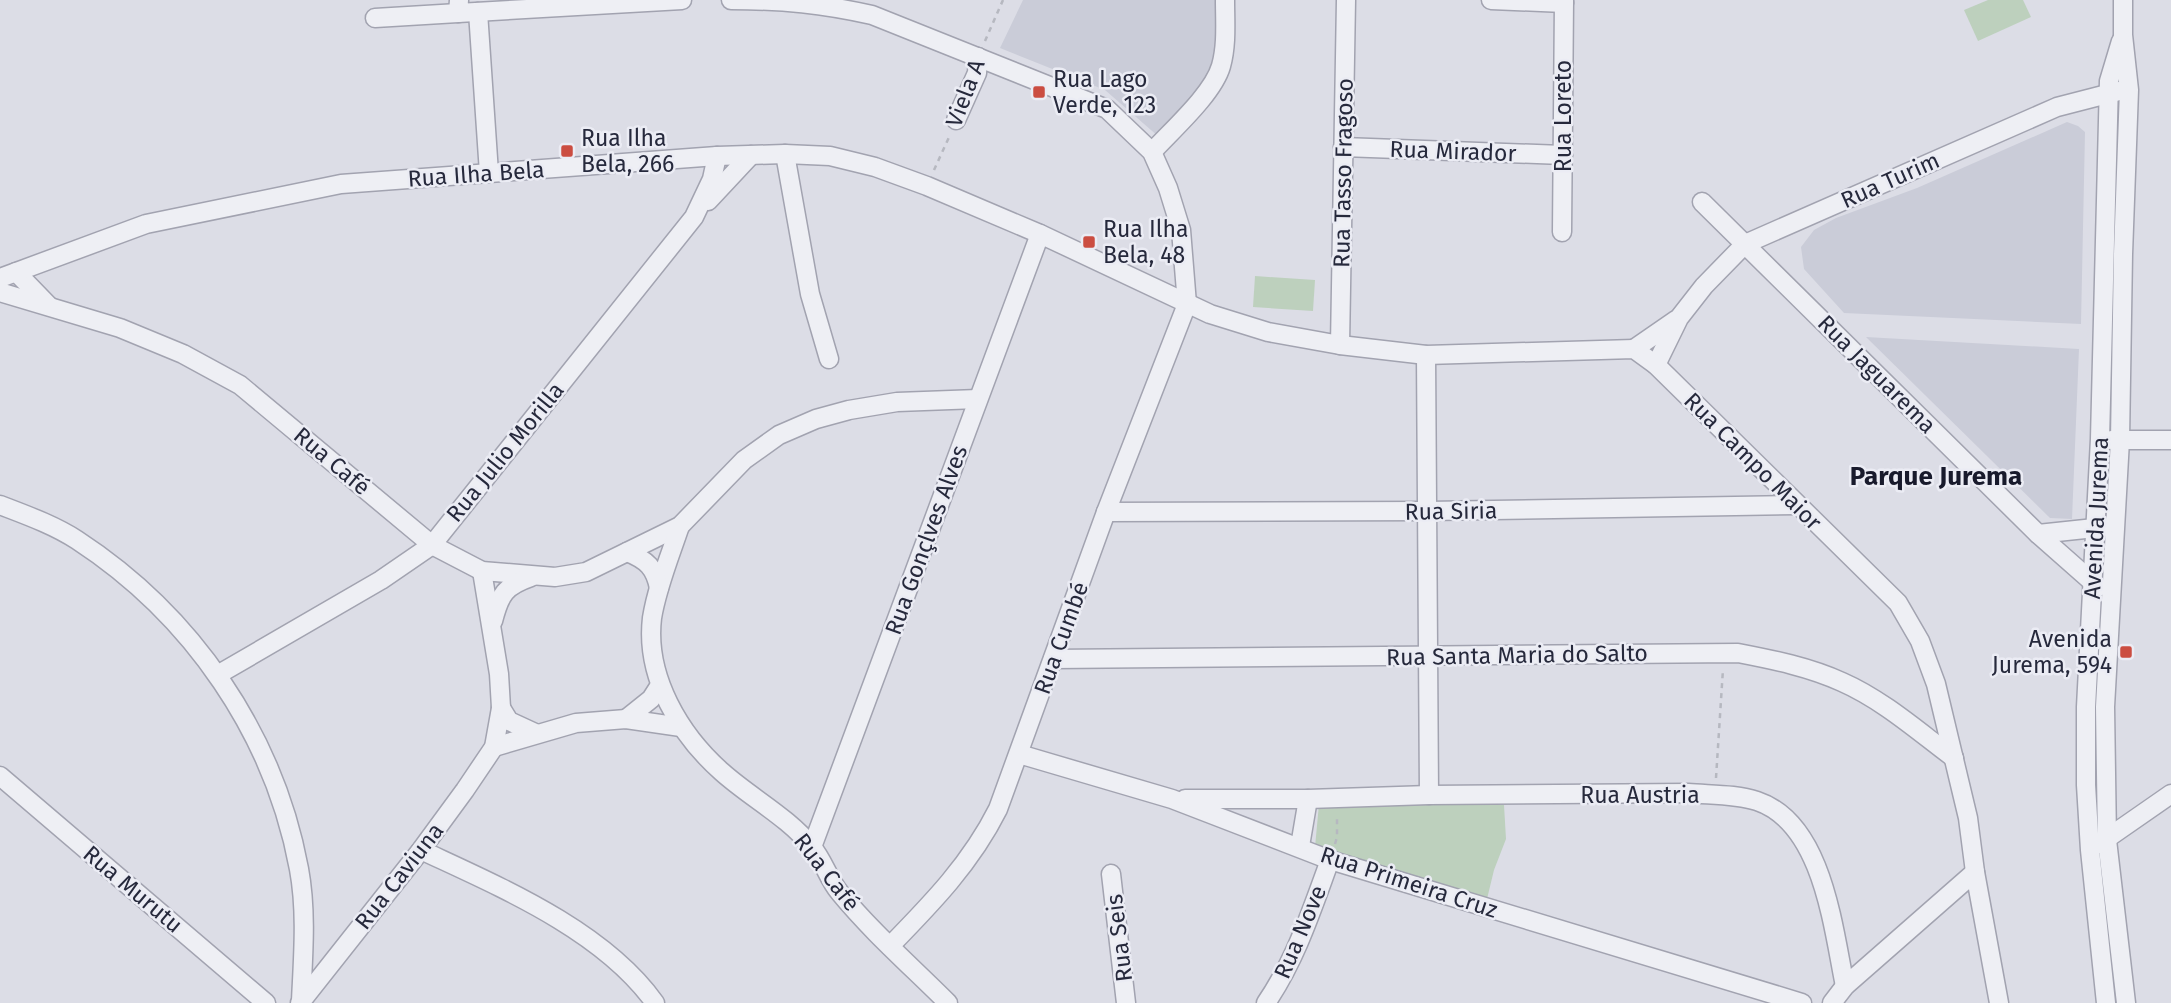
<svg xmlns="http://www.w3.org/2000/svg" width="2171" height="1003" viewBox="0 0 2171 1003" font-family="'Fira Sans',sans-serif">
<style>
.built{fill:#caccd8}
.green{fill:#bdd0bd}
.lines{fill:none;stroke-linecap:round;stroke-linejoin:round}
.minor-casing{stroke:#a2a3b0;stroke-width:21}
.path{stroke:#b6b8c0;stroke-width:2.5;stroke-dasharray:5 5;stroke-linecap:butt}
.minor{stroke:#eeeff4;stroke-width:18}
.poi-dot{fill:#cb4d41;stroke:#ebecf4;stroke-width:2.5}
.labels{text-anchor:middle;stroke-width:5;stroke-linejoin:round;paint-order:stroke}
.poi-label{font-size:23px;fill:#26293c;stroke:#ebecf4;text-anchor:start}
.street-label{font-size:23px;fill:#26293c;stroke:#ebecf4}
.quarter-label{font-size:26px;font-weight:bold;fill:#181a2c;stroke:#ebecf4}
</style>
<rect width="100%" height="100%" fill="#dcdde6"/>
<g class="built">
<polygon points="1023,0 1216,0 1214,83 1159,137 1105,90 1000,48"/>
<polygon points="2067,122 2078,126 2085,132 2081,324 1844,313 1804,269 1801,247 1814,230 1836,218 1917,188"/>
<polygon points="1866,337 2079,349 2072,519 2050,518"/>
</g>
<g class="green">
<polygon points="1988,0 2023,0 2031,17 1978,41 1964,10"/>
<polygon points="1255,276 1315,280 1313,311 1253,307"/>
<polygon points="1319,804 1504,805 1506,839 1494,870 1487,899 1315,847"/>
</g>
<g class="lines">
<g class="minor-casing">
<g id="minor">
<polyline points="459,0 458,13 682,0"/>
<path d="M 731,0 C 783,0 822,4 872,15 L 1107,109 L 1152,152 L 1168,188 L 1181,230 L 1187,304 L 1106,512 L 998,809 C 971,863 932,903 890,946"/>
<polyline points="1491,0 1564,3"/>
<polyline points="2123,0 2123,35 2129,90 2123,254 2120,440 2105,707 2107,840 2126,1003"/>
<polyline points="478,12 489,173"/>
<polyline points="375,18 458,13"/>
<polyline points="956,120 977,73 978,57"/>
<polyline points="1343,147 1563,155"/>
<path d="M 1152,152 C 1172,130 1213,94 1221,66 C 1227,45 1225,22 1225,0"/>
<polyline points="785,154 810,294 829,359"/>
<polyline points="708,201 751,155"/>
<polyline points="1702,202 2038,534 2098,587"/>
<polyline points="1562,232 1564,0"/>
<polyline points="16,272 49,306"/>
<polyline points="0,278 146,224 341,184 717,156 785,154 830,156 875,167 927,186 1040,234 1210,314 1268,332 1340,345 1426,355 1634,349 1656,365 1898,603 1920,641 1936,684 1968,818 1975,872 1999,1003"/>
<polyline points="0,292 120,328 183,354 240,385 432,545 482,571 555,577 586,572 680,526 744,460 779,435 816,419 849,410 897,402 978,399"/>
<polyline points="1340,345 1346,0"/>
<polyline points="1634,349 1676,320"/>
<polyline points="1426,355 1429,795"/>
<polyline points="1656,365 1679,318 1704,286 1745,244 2057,107 2119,91"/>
<polyline points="2111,440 2171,440"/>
<path d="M 0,505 C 26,515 54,525 77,540 C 192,615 274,734 299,869 C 307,912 303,958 301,1001"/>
<polyline points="1106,512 1427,511 1797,505"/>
<path d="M 680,526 C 670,556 657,587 652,618 C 645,677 680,735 722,772 C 751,798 788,817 812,847 C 824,861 828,879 840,893 C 872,932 912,967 948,1003"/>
<polyline points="2038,534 2104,527"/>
<path d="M 627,552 C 647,560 655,568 659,588"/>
<path d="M 493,621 C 500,594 505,586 531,577"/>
<path d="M 1053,659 L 1738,653 C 1774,660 1809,667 1842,682 C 1883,700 1919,732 1954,758"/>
<polyline points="219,674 381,580 432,545 694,217 712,179 717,156"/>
<polyline points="501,708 509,721 535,733"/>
<polyline points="626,719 651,699 660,685"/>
<polyline points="494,747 576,723 626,719 681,727"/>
<polyline points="1019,754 1172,799 1330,860 1802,1003"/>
<polyline points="0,776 266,1003"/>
<path d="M 1185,799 L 1308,799 L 1429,795 L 1688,793 C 1711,795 1736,794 1757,801 C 1823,823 1833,928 1845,986"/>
<polyline points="2099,844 2171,794"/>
<polyline points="1300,846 1308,799"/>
<polyline points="812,847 1040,234"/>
<path d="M 421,850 C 500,887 603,930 655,1003"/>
<polyline points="1111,874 1126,1003"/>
<polyline points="300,1003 421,850 465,790 494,747 501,708 499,674 482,571"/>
<path d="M 1266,1003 C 1296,959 1312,909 1330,860"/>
<polyline points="1832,1003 1845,986 1975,872"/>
<polyline points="2106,1003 2090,850 2086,785 2086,707 2100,439 2109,81 2121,41"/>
</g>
</g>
<g class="path">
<polyline points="985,41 1003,0"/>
<polyline points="934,170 950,135"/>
<polyline points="1716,778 1723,669"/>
<polyline points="1335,844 1337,837 1337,816"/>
</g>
<use href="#minor" class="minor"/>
</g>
<g class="poi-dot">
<rect x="1032" y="85" width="14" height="14" rx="3.5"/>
<rect x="560" y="144" width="14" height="14" rx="3.5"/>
<rect x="1082" y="235" width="14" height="14" rx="3.5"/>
<rect x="2119" y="645" width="14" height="14" rx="3.5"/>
</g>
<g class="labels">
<g class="poi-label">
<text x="1053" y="87">Rua Lago<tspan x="1053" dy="26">Verde, 123</tspan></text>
<text x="581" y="146">Rua Ilha<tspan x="581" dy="26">Bela, 266</tspan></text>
<text x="1103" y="237">Rua Ilha<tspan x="1103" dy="26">Bela, 48</tspan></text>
<text x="2112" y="647" text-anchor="end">Avenida<tspan x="2112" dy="26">Jurema, 594</tspan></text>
</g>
<g class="street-label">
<text transform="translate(965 93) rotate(-69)" y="8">Viela A</text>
<text transform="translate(1563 116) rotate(-90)" y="8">Rua Loreto</text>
<text transform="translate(1453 151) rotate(2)" y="8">Rua Mirador</text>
<text transform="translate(1343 173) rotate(-89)" y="8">Rua Tasso Fragoso</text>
<text transform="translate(476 174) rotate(-4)" y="8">Rua Ilha Bela</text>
<text transform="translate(1890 180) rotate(-24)" y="8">Rua Turim</text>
<text transform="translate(1877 374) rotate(45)" y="8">Rua Jaguarema</text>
<text transform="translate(505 452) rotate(-51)" y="8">Rua Julio Morilla</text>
<text transform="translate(332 461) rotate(40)" y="8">Rua Café</text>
<text transform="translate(1753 461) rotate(45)" y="8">Rua Campo Maior</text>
<text transform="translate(1451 511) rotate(-1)" y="8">Rua Siria</text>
<text transform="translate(2096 518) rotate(-87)" y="8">Avenida Jurema</text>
<text transform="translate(926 540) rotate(-70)" y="8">Rua Gonçlves Alves</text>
<text transform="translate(1061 638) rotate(-70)" y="8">Rua Cumbé</text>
<text transform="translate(1517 655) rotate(-1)" y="8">Rua Santa Maria do Salto</text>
<text x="1640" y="803">Rua Austria</text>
<text transform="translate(827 872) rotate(52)" y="8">Rua Café</text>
<text transform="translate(399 876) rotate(-52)" y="8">Rua Caviuna</text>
<text transform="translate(1409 882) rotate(18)" y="8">Rua Primeira Cruz</text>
<text transform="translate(133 889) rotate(40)" y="8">Rua Murutu</text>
<text transform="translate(1300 932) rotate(-67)" y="8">Rua Nove</text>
<text transform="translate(1119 938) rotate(-97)" y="8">Rua Seis</text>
</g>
<g class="quarter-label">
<text x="1936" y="485">Parque Jurema</text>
</g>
</g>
</svg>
